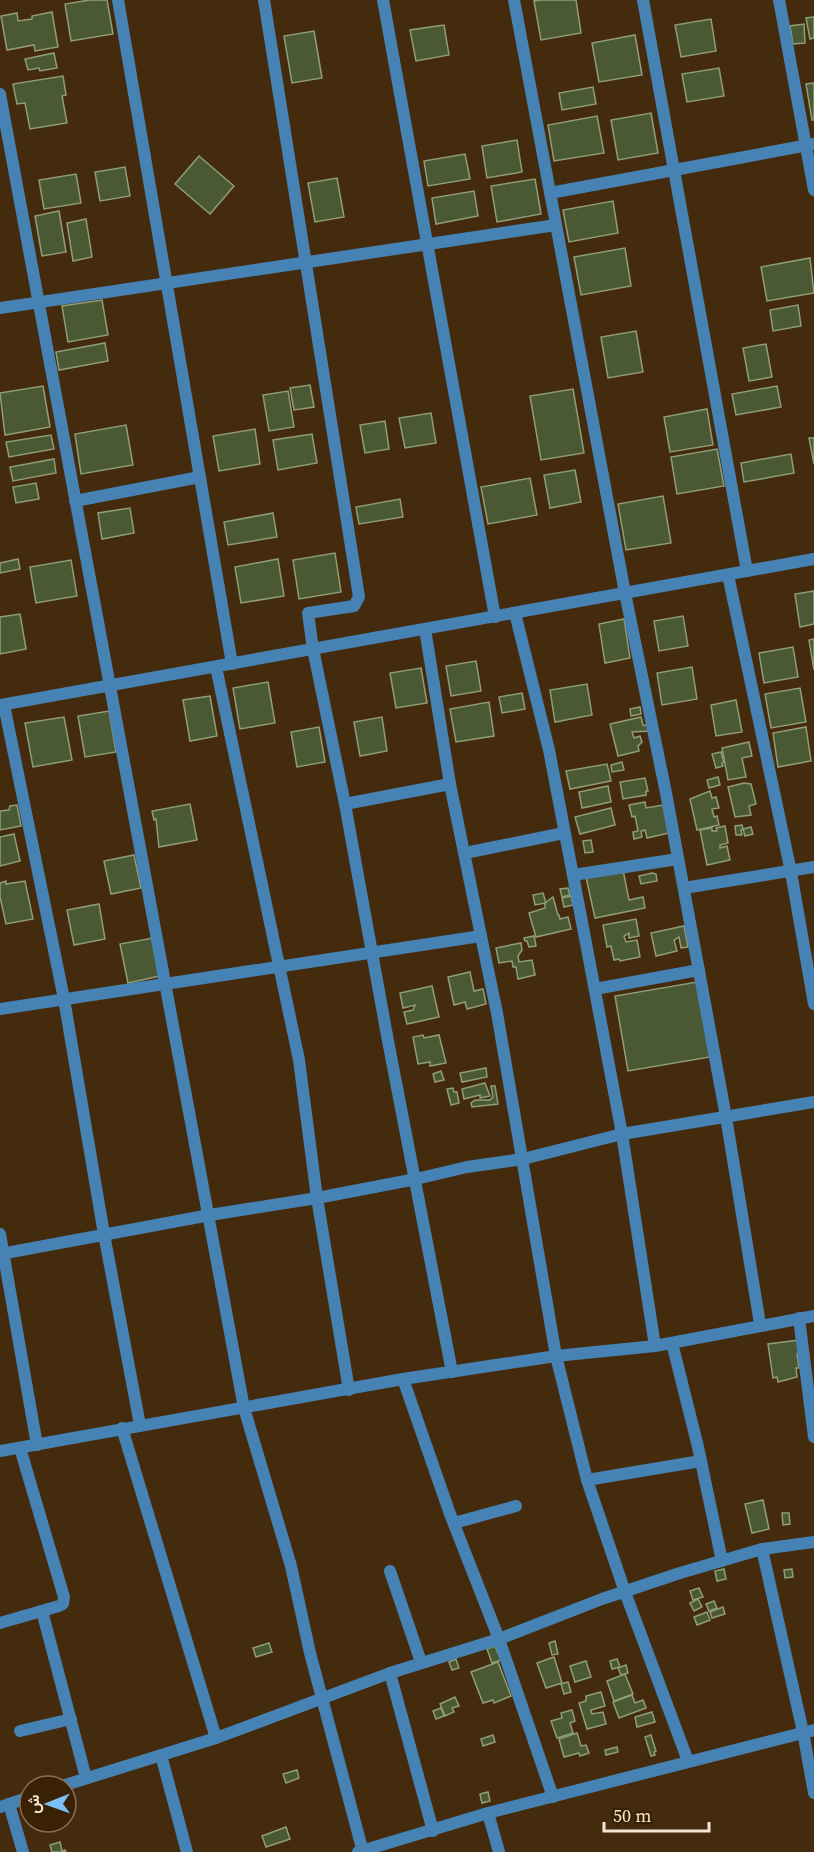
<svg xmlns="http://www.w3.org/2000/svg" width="814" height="1852" viewBox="0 0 814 1852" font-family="'Source Serif 4',Vazirmatn,serif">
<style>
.building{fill:#4b5834;stroke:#8f9e77;stroke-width:1.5}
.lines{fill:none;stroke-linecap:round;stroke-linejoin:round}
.minor{stroke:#4683b4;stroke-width:12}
.tertiary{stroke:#4683b4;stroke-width:12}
</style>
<rect width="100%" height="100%" fill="#452b0e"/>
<g class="building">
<polygon points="90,0 107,0 113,34 71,41 65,4"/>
<polygon points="541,0 576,0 581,33 541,40 534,1"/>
<polygon points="52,12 58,47 35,51 34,45 7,50 1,16 17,13 18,21 32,19 32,16"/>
<polygon points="814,17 814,38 810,39 806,18"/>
<polygon points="711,19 716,51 681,57 675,25"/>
<polygon points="804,24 805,43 793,44 790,26"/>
<polygon points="444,25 449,55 416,61 410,30"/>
<polygon points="314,31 322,78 292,83 284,36"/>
<polygon points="635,35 642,75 599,82 592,43"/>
<polygon points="54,53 57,68 40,71 39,68 28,70 25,59"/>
<polygon points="719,68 724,96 687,102 682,74"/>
<polygon points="63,76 66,95 62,96 67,123 30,129 25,103 17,104 13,84"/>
<polygon points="814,83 814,120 812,120 806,84"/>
<polygon points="593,87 596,104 562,110 559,93"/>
<polygon points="651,113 658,153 618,160 611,120"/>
<polygon points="597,116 604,153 554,161 548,125"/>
<polygon points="517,140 522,172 487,178 482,146"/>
<polygon points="465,154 470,179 428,186 424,161"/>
<polygon points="199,156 234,186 210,214 175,184"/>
<polygon points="125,167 130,196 100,201 95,172"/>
<polygon points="76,174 81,203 44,209 39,180"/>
<polygon points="337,178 344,217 315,222 308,183"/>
<polygon points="535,179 541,214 497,222 491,186"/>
<polygon points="474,191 478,216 436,224 432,198"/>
<polygon points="613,201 618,233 569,242 563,210"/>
<polygon points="59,211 66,252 42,256 35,216"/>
<polygon points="86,219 92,257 73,261 67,223"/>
<polygon points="625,248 631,286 581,295 574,257"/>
<polygon points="810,258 814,293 767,301 761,267"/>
<polygon points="102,300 108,335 68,342 62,306"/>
<polygon points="798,305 801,326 773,331 770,310"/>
<polygon points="636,331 643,372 608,378 601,337"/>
<polygon points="105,343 108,361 59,370 56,352"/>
<polygon points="766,344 772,377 749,381 743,348"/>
<polygon points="310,385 314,407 294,410 290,388"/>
<polygon points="43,386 50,427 5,435 0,393"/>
<polygon points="777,386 781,407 736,415 732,394"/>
<polygon points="573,389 584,453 541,460 530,396"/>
<polygon points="288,391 294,427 269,431 263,395"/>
<polygon points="707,409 713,445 670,452 664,417"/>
<polygon points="431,413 436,443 405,448 399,418"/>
<polygon points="385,421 389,449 365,453 360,425"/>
<polygon points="126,425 133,465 81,474 75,434"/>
<polygon points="255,429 260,464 219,471 213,436"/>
<polygon points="312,434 317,463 278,470 273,440"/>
<polygon points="51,435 54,449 9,457 6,442"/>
<polygon points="809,438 814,438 814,464"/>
<polygon points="717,449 724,486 677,494 671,457"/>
<polygon points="791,454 794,473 744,482 741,463"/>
<polygon points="54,459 56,473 13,481 10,467"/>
<polygon points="575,470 581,502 550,508 544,475"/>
<polygon points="530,478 537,515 488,524 481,487"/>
<polygon points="36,483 39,499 16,503 13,487"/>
<polygon points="663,496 671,543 626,550 618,504"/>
<polygon points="400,499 403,517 359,524 356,507"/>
<polygon points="130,508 134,533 102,539 98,513"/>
<polygon points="273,513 277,537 228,545 224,522"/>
<polygon points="335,553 341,592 299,599 293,560"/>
<polygon points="18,559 20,569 0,573 0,563"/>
<polygon points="278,559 284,596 241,603 235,567"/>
<polygon points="71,560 77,596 36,603 30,567"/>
<polygon points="814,591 814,624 800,627 795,594"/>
<polygon points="20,614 26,649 0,654 0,617"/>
<polygon points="683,616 688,646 659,651 654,621"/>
<polygon points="624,619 630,658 605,663 599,624"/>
<polygon points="814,639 814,670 809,640"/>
<polygon points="793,647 798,677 764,683 759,653"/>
<polygon points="476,661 481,691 451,696 446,666"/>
<polygon points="692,667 697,699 662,705 657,673"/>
<polygon points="421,668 427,703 396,708 390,673"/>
<polygon points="268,682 275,723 240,729 233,688"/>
<polygon points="587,684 592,715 555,722 550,690"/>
<polygon points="800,688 806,722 771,728 765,694"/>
<polygon points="522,693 525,709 502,713 499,697"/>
<polygon points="210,696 217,736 190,741 183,700"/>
<polygon points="736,700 742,732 716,736 711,705"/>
<polygon points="489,702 494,736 456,742 450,709"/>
<polygon points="640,707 641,714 631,716 630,709"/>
<polygon points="109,711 116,752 85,757 78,716"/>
<polygon points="64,717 72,760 33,767 25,723"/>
<polygon points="382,717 387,751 360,756 354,722"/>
<polygon points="641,717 643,725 648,726 649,731 632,732 634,738 640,736 642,742 638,746 639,751 618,756 610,724"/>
<polygon points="319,727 325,762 297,767 291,732"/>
<polygon points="806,727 811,761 778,767 773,733"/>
<polygon points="749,742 752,756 742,758 746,777 728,780 722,748"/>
<polygon points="721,752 724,762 722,763 723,766 716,768 712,754"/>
<polygon points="622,762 624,770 612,772 611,765"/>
<polygon points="607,764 611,781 570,789 566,771"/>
<polygon points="718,777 720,785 709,788 707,780"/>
<polygon points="645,778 648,791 646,791 646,795 623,799 620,782"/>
<polygon points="744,783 751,784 756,804 749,806 751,815 735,817 728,787"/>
<polygon points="608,786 611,802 582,808 579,792"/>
<polygon points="710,791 712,798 716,797 719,808 712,809 714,817 717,816 719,825 697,830 690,799"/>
<polygon points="645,802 646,808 663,805 669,833 647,838 645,830 641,831 642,837 634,839 633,832 638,831 635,816 632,817 629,805"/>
<polygon points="190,804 197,840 159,847 156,819 154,820 152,811"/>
<polygon points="17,805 21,826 0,830 0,811 9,810 10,806"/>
<polygon points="611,808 615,825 580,834 575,817"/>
<polygon points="742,825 743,829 741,830 742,835 736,835 735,826"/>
<polygon points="725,826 728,843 720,845 720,848 727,846 730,860 707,865 700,830 712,828 712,831 717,831 716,828"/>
<polygon points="751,827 753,834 745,836 743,829"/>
<polygon points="14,834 20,861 0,866 0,837"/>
<polygon points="591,840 593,852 585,853 583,841"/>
<polygon points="134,855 141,888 111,894 104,861"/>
<polygon points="623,870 629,900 643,897 645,908 595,918 586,877"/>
<polygon points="652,873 656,874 657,881 641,884 639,876"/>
<polygon points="6,881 6,884 25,881 33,919 6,924 0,897 0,883"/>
<polygon points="568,888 570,895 562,897 560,889"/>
<polygon points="543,893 546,903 535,905 533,895"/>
<polygon points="571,896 573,905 564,907 562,898"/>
<polygon points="553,897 558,915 559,915 560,919 568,917 571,929 536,937 529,913 545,908 545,903"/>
<polygon points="99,904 105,939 74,945 67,910"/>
<polygon points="636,919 639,936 629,938 629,933 624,936 626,942 637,940 640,957 620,961 619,959 614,960 611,946 607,947 603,925"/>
<polygon points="684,926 688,947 681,948 679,937 674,940 677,951 656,956 651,933"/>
<polygon points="534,936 536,946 529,947 527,941 525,941 524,938"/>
<polygon points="153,938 160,976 128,983 120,944"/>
<polygon points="521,943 522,950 518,956 519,962 532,960 535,975 518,979 516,967 513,967 512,961 499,963 496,948"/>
<polygon points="470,972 474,991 483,989 486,1004 467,1009 465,1002 454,1005 448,977"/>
<polygon points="697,982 710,1057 628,1071 615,996"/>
<polygon points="432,986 439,1017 407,1024 404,1012 413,1010 415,1005 403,1008 400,993"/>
<polygon points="423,1035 424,1038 439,1035 446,1063 430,1066 430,1062 418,1064 413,1037"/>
<polygon points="486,1068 487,1077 462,1082 460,1073"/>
<polygon points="441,1071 444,1080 435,1082 433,1074"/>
<polygon points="485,1083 490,1096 480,1098 480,1095 464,1099 462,1089"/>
<polygon points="491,1086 495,1086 498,1104 472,1107 471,1103 475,1100 490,1100 493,1097"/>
<polygon points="453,1088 454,1092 457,1092 459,1103 451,1105 447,1089"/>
<polygon points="799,1340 801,1354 797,1354 799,1368 796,1368 797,1377 778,1382 777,1377 773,1378 768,1344"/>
<polygon points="763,1500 769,1529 752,1533 745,1504"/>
<polygon points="782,1513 789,1513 790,1524 783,1525"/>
<polygon points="724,1569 726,1579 717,1581 715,1571"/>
<polygon points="792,1569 793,1577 785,1578 784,1570"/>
<polygon points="699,1588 703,1597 693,1600 690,1591"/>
<polygon points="698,1599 702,1607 694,1611 690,1603"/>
<polygon points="714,1601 717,1608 709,1611 706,1604"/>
<polygon points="723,1607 725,1614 712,1618 710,1612"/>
<polygon points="707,1612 710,1620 697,1625 694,1617"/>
<polygon points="555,1641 558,1654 552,1655 549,1643"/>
<polygon points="269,1643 272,1652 256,1657 253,1648"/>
<polygon points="495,1646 501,1660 492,1663 487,1649"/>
<polygon points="554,1657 562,1683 546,1688 537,1663"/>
<polygon points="456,1659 459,1668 452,1670 449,1662"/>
<polygon points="617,1659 620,1667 612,1669 610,1661"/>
<polygon points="586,1661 591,1677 575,1682 570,1666"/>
<polygon points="498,1662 511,1696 494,1703 493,1700 483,1703 471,1672"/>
<polygon points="626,1665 628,1673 621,1675 618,1668"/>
<polygon points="625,1674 633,1694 614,1701 607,1681"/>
<polygon points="568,1682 571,1692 564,1694 561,1684"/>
<polygon points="601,1692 605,1706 591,1710 592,1714 603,1712 606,1724 587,1729 579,1703 586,1701 586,1696"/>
<polygon points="632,1695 635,1703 643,1700 646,1708 619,1718 613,1702"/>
<polygon points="455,1697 459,1706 452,1708 454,1712 445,1716 440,1704"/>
<polygon points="441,1708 444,1716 436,1719 433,1711"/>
<polygon points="572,1710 575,1721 570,1723 573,1733 557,1738 551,1721 562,1718 561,1713"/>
<polygon points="652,1712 655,1722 637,1727 635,1717"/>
<polygon points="577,1733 581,1746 586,1745 589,1753 580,1756 579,1753 564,1757 559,1739"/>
<polygon points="493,1735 495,1742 483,1746 481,1739"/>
<polygon points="651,1735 656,1751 654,1752 655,1755 651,1756 645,1737"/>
<polygon points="617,1747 618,1752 606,1755 605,1750"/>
<polygon points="297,1770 299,1778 286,1783 283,1774"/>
<polygon points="488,1792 490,1801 482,1803 480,1794"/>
<polygon points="286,1827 290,1839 266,1847 262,1836"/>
<polygon points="60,1842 62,1851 65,1850 66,1852 52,1852 50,1845"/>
</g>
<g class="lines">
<g class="minor">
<polyline points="118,0 232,664"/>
<polyline points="264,0 359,597 354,606 308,613 313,649 345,804 388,1041 452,1372"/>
<polyline points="383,0 495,617"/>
<polyline points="514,0 625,593 666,793 726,1117 760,1324"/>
<polyline points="643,0 747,571"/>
<polyline points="779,0 814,190"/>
<polyline points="0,94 244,1408 291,1566 310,1653 363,1852"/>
<polyline points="550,193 814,144"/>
<polyline points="0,308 556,225"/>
<polyline points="75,501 200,477"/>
<polyline points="728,575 791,872 814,1004"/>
<polyline points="515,613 549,750 585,938 622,1134 655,1346"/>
<polyline points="216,667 299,1060 317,1198 349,1390"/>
<polyline points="4,705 64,999 104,1234 140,1425"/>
<polyline points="345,804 450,784"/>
<polyline points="465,853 564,833"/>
<polyline points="573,875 678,859"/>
<polyline points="684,888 814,867"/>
<polyline points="481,936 497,1013 556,1356 587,1480 625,1592 688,1761"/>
<polyline points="595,989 699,970"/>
<polyline points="0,1009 481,936 450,784 425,629"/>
<polyline points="0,1234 37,1445"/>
<polyline points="0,1254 210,1215 317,1198 416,1179 467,1167 523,1159 622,1134 814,1102"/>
<polyline points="799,1318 814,1437"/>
<polyline points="672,1343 698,1447 722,1561"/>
<polyline points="403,1379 450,1514 499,1639 553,1797"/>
<polyline points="122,1428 216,1738"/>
<polyline points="587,1480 701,1461"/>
<polyline points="454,1523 516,1506"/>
<polyline points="762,1549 803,1732 814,1793"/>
<polyline points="390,1571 421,1662"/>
<polyline points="42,1611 86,1778"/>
<polyline points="0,1623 59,1606 63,1604 64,1597 20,1448"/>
<polyline points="390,1673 433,1831"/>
<polyline points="20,1731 71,1719"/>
<polyline points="161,1755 187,1852"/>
<polyline points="62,1786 216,1738 390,1673 499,1639 602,1599 680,1573 762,1549 814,1542"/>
<polyline points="9,1804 23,1852"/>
<polyline points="0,1807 30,1797"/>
<polyline points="488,1813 499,1852"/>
<polyline points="358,1852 488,1813 814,1730"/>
</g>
<g class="tertiary">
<polyline points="0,705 814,559"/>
<polyline points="0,1451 403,1379 556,1356 655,1346 814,1316"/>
</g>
</g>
<g transform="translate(48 1804) rotate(269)"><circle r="28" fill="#3b2103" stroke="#866f57" stroke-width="1.5"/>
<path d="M0-4.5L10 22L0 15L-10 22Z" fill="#7abff8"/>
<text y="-9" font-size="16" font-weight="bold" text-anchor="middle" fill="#f6e4d4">ش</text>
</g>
<path d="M604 1822v9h105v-9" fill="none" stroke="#f6e4d4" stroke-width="3"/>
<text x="613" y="1822" font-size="18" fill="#f6e4d4" stroke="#3b2103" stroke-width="4.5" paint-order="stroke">50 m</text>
</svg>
